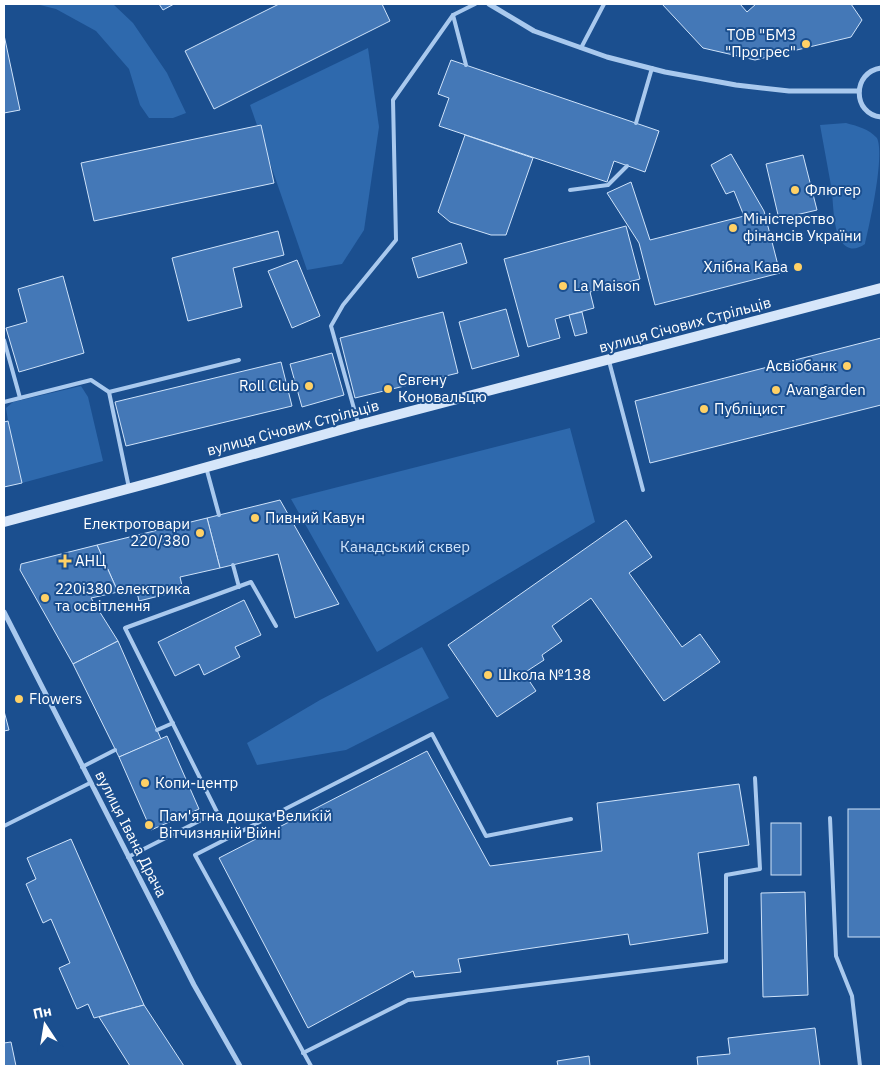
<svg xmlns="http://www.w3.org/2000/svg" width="885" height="1070" viewBox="0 0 885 1070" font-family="'IBM Plex Sans',sans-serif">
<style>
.green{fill:#2e69ad}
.building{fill:#4478b7;stroke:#cfe3fa}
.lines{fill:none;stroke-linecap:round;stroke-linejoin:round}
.lane{stroke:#a9c9ee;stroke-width:4}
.street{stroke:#a9c9ee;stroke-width:5}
.secondary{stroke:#d6e6fa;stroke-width:10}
.poi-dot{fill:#ffd166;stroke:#1b4f8f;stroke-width:2}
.labels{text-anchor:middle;stroke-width:4;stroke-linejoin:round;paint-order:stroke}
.poi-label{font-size:15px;fill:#fff;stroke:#1b4f8f;text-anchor:start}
.street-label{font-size:15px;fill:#fff;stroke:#1b4f8f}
.park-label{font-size:15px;fill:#cfe3fa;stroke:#1b4f8f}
</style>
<rect width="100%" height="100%" fill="#1b4f8f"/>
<g class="green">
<polygon points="36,4 113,4 133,23 167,73 186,113 173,118 149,118 140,105 129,69 96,31 56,9"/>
<polygon points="368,48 379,127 364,230 342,264 307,270 250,105"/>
<path d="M 846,123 C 857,126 869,129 877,138 C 885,155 870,223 865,244 C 856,250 848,251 841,241 C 834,232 833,204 832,191 C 828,169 824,147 820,125 Z"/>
<polygon points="81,386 88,397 103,461 22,483 8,421 6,408 13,402"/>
<polygon points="570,428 595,522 377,652 291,499"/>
<polygon points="422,647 449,698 346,750 257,765 247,743 320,700"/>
</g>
<g class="building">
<polygon points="159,4 174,4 163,10"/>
<polygon points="279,4 382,4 390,21 214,109 185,51"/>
<polygon points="662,4 740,4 747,12 756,4 851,4 862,20 851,37 755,60 703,48"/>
<polygon points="4,35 20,110 4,113"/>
<polygon points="451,60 659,131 645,172 614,161 607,182 439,126 449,98 438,94"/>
<polygon points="261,125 274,183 94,221 81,163"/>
<polygon points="465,135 533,158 506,235 491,235 450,222 438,212"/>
<polygon points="731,154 764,211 780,273 655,305 639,243 607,193 631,182 650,240 744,216 734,191 726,194 711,165"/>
<polygon points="803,155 817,210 779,219 766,164"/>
<polygon points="626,226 640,279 590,292 594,308 555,319 560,338 528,347 504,259"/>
<polygon points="278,231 284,255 233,268 242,307 188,321 172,258"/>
<polygon points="461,243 467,263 418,278 412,258"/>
<polygon points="297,260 320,316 292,328 268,271"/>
<polygon points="63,276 84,353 19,372 6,328 27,322 18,289"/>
<polygon points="506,309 519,356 472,369 459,322"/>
<polygon points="443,312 458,373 355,398 340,338"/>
<polygon points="582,312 587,333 575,336 569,315"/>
<polygon points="881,338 881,405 650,463 635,401"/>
<polygon points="332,353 344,395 302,407 290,364"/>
<polygon points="281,362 292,406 126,446 115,402"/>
<polygon points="8,421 22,483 4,487 4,422"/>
<polygon points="280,500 339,604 295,618 278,554 220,568 207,518"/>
<polygon points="207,518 220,568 180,577 183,590 139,601 136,588 118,592 97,545"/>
<polygon points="626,520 652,557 629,573 682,647 700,634 720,662 664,701 591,598 552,626 562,641 542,655 544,660 524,673 536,691 497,717 448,645"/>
<polygon points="97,545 118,592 91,598 118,641 73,664 20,570 21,564"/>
<polygon points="244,600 261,635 235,647 240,657 204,675 199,664 175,676 158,642"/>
<polygon points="118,641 161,739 119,757 73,664"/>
<polygon points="4,711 9,730 4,731"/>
<polygon points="167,736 199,809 151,830 119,757"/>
<polygon points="427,751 490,866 602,851 597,803 739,784 749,845 698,853 708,933 630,945 628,934 458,959 461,972 415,977 413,971 308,1028 219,858"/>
<rect x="848" y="809" width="33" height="128"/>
<rect x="771" y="823" width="30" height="52"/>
<polygon points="71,839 144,1005 94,1018 88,1004 77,1009 59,968 70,963 51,919 43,923 26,884 36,879 27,858"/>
<polygon points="805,892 808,995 763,997 761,893"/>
<polygon points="144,1005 184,1066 130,1066 99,1017"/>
<polygon points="815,1028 820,1066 698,1066 697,1057 730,1054 728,1038"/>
<polygon points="11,1042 16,1066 4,1066 4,1043"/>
<polygon points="589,1056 590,1066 558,1066 557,1061"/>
</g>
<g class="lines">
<g class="lane">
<polyline points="453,15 466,65"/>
<polyline points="581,48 604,4"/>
<polyline points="636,123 652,68"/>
<polyline points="570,190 608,185 627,166"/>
<polyline points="4,340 20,398"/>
<polyline points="609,361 643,490"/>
<polyline points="109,392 239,360"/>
<polyline points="4,402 91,380 109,392 129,488"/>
<polyline points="358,423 331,326 343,305 396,240 393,100 453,15 475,4"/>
<polyline points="206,467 219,515"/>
<polyline points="233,565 239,587"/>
<polyline points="157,730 173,723"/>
<polyline points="82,767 115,750"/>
<polyline points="830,818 836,956 852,996 860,1066"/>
<polyline points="4,826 90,783"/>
<polyline points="128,857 217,812 125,628 251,582 276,626"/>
<polyline points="303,1053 408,1000 726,961 726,875 760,869 755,778"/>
<polyline points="311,1066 195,855 432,734 486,836 571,819"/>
</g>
<g class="street">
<polyline points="489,4 534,31 607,57 665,72 736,85 789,91 859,91"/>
<path d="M 881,68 C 852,72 852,114 881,117"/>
<polyline points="4,612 194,985 240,1066"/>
</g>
<polyline class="secondary" points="4,522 157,481 358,425 881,288"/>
</g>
<g class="poi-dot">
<circle cx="806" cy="44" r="5"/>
<circle cx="795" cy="190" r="5"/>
<circle cx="733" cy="228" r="5"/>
<circle cx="798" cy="267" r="5"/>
<circle cx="563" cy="286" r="5"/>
<circle cx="847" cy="366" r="5"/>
<circle cx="309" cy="386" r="5"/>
<circle cx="388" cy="389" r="5"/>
<circle cx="776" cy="390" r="5"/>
<circle cx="704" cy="409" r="5"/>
<circle cx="255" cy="518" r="5"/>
<circle cx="200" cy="533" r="5"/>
<path d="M62.5 553.5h5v5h5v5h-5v5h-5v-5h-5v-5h5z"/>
<circle cx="45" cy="598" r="5"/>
<circle cx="488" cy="675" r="5"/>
<circle cx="19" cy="699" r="5"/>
<circle cx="145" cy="783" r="5"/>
<circle cx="149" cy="825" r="5"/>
</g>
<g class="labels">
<g class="poi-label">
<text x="796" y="40" text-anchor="end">ТОВ "БМЗ<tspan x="796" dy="17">"Прогрес"</tspan></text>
<text x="805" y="195">Флюгер</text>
<text x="743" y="224">Міністерство<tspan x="743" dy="17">фінансів України</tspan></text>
<text x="788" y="272" text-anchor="end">Хлібна Кава</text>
<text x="573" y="291">La Maison</text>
<text x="837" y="371" text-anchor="end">Асвіобанк</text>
<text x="398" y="385">Євгену<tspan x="398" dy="17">Коновальцю</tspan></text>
<text x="299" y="391" text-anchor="end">Roll Club</text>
<text x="786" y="395">Avangarden</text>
<text x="714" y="414">Публіцист</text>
<text x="265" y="523">Пивний Кавун</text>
<text x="190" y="529" text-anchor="end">Електротовари<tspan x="190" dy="17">220/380</tspan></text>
<text x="75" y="566">АНЦ</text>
<text x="55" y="594">220і380 електрика<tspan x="55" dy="17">та освітлення</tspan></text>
<text x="498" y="680">Школа №138</text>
<text x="29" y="704">Flowers</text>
<text x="155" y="788">Копи-центр</text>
<text x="159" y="821">Пам'ятна дошка Великій<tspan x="159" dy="17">Вітчизняній Війні</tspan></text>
</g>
<g class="street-label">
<text transform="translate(685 325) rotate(-15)" y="5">вулиця Січових Стрільців</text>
<text transform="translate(293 428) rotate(-15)" y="5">вулиця Січових Стрільців</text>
<text transform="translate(131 834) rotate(63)" y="5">вулиця Івана Драча</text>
</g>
<g class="park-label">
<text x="405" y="552">Канадський сквер</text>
</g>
</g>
<rect width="885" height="1070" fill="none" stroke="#ffffff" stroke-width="10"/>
<g transform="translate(45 1025) rotate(348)" stroke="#1b4f8f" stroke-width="4" paint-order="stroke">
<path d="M0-4L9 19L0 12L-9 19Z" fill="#ffffff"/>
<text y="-8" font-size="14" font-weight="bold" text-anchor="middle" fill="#ffffff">Пн</text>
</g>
</svg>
